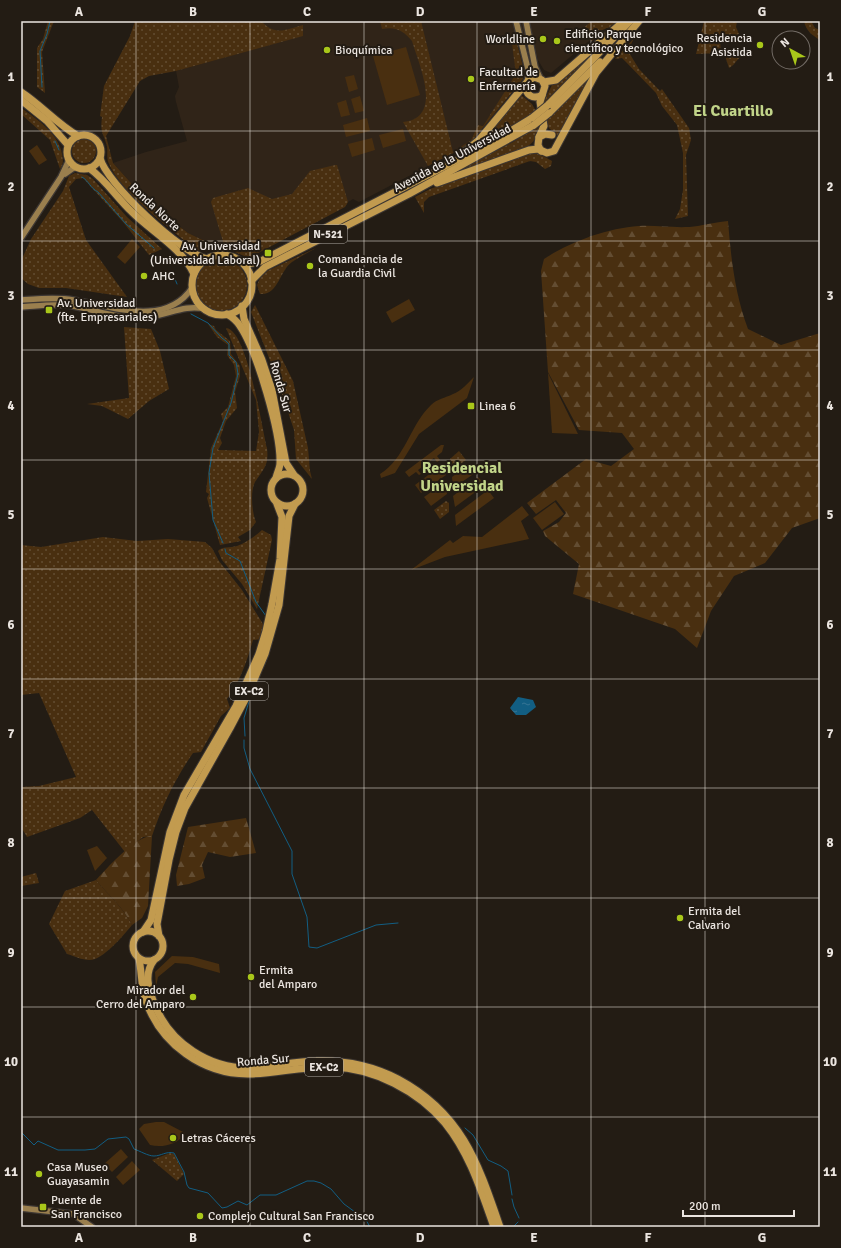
<svg xmlns="http://www.w3.org/2000/svg" width="841" height="1248" viewBox="0 0 841 1248" font-family="Signika,sans-serif">
<style>
.built{fill:#302418}
.grass{fill:url(#grass-dots)}
.forest{fill:url(#forest-firs)}
.park{fill:#492f10}
.water{fill:url(#water-ripples)}
.lines{fill:none;stroke-linecap:round;stroke-linejoin:round}
.stream{stroke:#125e83;stroke-width:1}
.major-casing{stroke:#3d3733;stroke-width:8}
.highway-casing{stroke:#3d3733;stroke-width:9}
.major{stroke:#9a7f4e;stroke-width:5.5}
.highway{stroke:#c29b4f;stroke-width:7}
.highway-bridge-casing{stroke:#3d3733;stroke-width:9;stroke-linecap:butt}
.highway-bridge{stroke:#c29b4f;stroke-width:7}
.grid{fill:none;stroke:#ebe5e0;stroke-width:1;stroke-opacity:0.55}
.poi-dot{fill:#a9c71a;stroke:#231c14;stroke-width:1.5}
.labels{text-anchor:middle;stroke-width:4;stroke-linejoin:round;paint-order:stroke}
.shield{fill:#231c14;stroke:#afa9a3;stroke-width:1}
.shield-label{font-size:11px;font-weight:bold;fill:#ebe5e0}
.poi-label{font-size:12px;fill:#ebe5e0;stroke:#231c14;text-anchor:start}
.street-label{font-size:12px;fill:#ebe5e0;stroke:#231c14}
.district-label{font-size:16px;font-weight:bold;fill:#c1d489;stroke:#231c14}
.neatline{fill:none;stroke:#ebe5e0;stroke-width:1.5}
.grid-label{font-size:13px;text-anchor:middle;font-weight:bold;fill:#ebe5e0}
</style>
<defs>
<pattern id="grass-dots" width="8" height="8" patternUnits="userSpaceOnUse"><rect width="8" height="8" fill="#492f10"/><path d="M2 2h.1M6 6h.1" fill="none" stroke="#634d32" stroke-width="1.8" stroke-linecap="round"/></pattern>
<pattern id="forest-firs" width="22" height="20" patternUnits="userSpaceOnUse"><rect width="22" height="20" fill="#492f10"/><path d="M5 1l3.5 6h-7zM16 11l3.5 6h-7z" fill="#634d32"/></pattern>
<pattern id="water-ripples" width="26" height="14" patternUnits="userSpaceOnUse"><rect width="26" height="14" fill="#125e83"/><path d="M2 4q2-2 4 0t4 0M15 11q2-2 4 0t4 0" fill="none" stroke="#357594"/></pattern>
</defs>
<rect width="100%" height="100%" fill="#231c14"/>
<polygon class="built" points="249,21 613,21 551,73 544,70 538,60 533,38 512,44 517,67 515,78 483,126 478,125 471,140 453,153 359,202 353,199 348,202 345,207 236,246 209,243 188,233 148,202 113,163 146,152 187,141 176,102 175,96 179,87 176,71 255,49"/>
<g class="grass">
<polygon points="48,21 54,21 42,52 45,93 37,87 37,48 43,39"/>
<path d="M 135,21 L 261,21 C 276,36 284,30 303,25 L 303,36 L 176,71 L 149,76 L 140,81 L 106,136 L 113,163 L 148,202 L 188,233 L 209,243 L 214,243 L 214,248 C 207,254 199,251 191,246 C 167,226 122,193 109,164 C 106,158 108,152 107,146 C 103,132 100,133 102,117 L 100,116 L 104,86 L 130,36 Z"/>
<path d="M 380,21 L 421,21 L 453,152 L 471,140 L 478,125 L 483,126 L 516,74 L 512,44 L 517,43 L 524,71 L 523,79 L 472,141 L 465,147 L 428,166 L 403,122 C 444,118 419,65 412,41 C 404,31 396,26 382,29 Z"/>
<polygon points="592,21 602,23 617,21 610,27 600,31 597,37 592,41 585,36 582,29"/>
<polygon points="704,21 737,21 736,27 739,34 720,40 721,53 696,54"/>
<path d="M 804,21 L 811,21 L 815,28 L 820,30 L 820,40 C 812,35 806,31 804,21 Z"/>
<polygon points="609,37 542,105 552,85"/>
<polygon points="634,38 628,51 639,69 660,91 662,89 664,92 689,128 691,140 686,155 688,216 675,219 680,209 683,190 683,153 677,125 662,106 656,93 625,61 622,58 615,59"/>
<path d="M 738,52 L 741,57 C 736,60 734,66 729,68 L 724,53 Z"/>
<polygon points="592,75 560,136 558,136 549,128 545,121"/>
<polygon points="520,94 532,104 536,111 504,131 479,144"/>
<path d="M 21,108 C 37,119 59,134 62,154 C 63,161 64,163 60,169 L 50,140 L 21,114 Z"/>
<path d="M 539,125 C 541,133 533,144 526,147 L 447,176 L 513,142 Z"/>
<circle cx="84" cy="151" r="12"/>
<polygon points="532,153 538,153 552,161 551,166 545,169 536,162 530,161 429,197 424,202 424,213 415,197 430,189"/>
<polygon points="335,165 337,165 348,202 345,207 249,258 225,248 211,202 213,198 248,188 272,199 292,194 310,171"/>
<polygon points="75,173 87,175 93,179 127,217 162,249 149,255 123,222 83,178 76,179 69,187 86,240 127,297 66,288 39,288 28,284 21,278 21,261 31,239 63,191 69,176"/>
<path d="M 316,248 C 308,253 299,257 292,262 C 280,270 278,296 260,294 L 257,285 L 260,278 L 267,271 Z"/>
<circle cx="221" cy="285" r="26"/>
<polygon points="255,305 293,381 308,448 310,471 312,479 296,459 294,430 275,373 251,312"/>
<path d="M 208,324 L 214,326 L 216,330 L 230,341 L 231,354 L 240,366 L 240,376 L 235,392 L 237,408 L 226,421 L 220,438 L 222,443 L 218,450 L 256,451 L 259,432 L 256,400 L 226,328 C 247,329 262,428 267,448 C 269,466 264,468 255,482 C 250,491 252,513 256,522 L 250,530 L 238,537 L 241,541 L 220,545 L 218,538 L 207,498 L 209,494 L 206,492 L 211,448 L 223,421 L 221,414 L 228,407 L 236,376 L 234,365 L 227,355 L 228,345 L 217,337 Z"/>
<polygon points="124,327 151,329 160,351 169,389 149,401 128,419 102,406 87,404 129,398"/>
<polygon points="459,451 466,460 452,470 450,459"/>
<polygon points="446,501 449,503 449,512 440,519 434,510"/>
<path d="M 262,530 L 271,535 L 272,540 L 257,609 L 242,584 L 222,560 L 218,551 C 222,546 230,548 237,546 C 247,542 254,537 262,530 Z"/>
<path d="M 103,537 L 137,541 L 168,539 L 205,542 L 212,548 L 219,561 L 242,590 L 263,624 L 262,639 L 253,640 C 247,661 240,682 227,699 L 230,708 L 221,716 L 201,752 L 193,753 C 175,779 162,806 152,836 L 143,837 L 125,852 L 92,810 L 80,818 L 27,837 L 21,827 L 21,787 L 39,786 L 76,777 L 39,693 L 21,695 L 21,545 L 41,547 Z"/>
<polygon points="36,873 39,883 21,886 21,877"/>
<path d="M 96,880 C 108,895 124,908 132,925 C 124,935 102,961 89,960 C 82,960 74,956 67,954 L 49,924 L 65,891 Z"/>
<polygon points="170,1153 174,1154 184,1174 177,1181 152,1160"/>
</g>
<g class="forest">
<path d="M 728,221 C 731,259 735,294 748,329 L 781,345 L 820,333 L 820,518 L 792,528 L 765,563 L 734,576 L 711,611 L 697,648 L 675,629 L 573,594 L 579,564 L 545,536 L 543,531 L 559,522 L 566,513 L 556,500 L 536,514 L 527,503 L 586,459 L 611,466 L 634,449 L 622,433 L 579,430 L 548,372 L 541,271 L 544,259 C 570,242 607,228 639,226 C 658,225 679,229 698,226 C 708,224 717,222 728,221 Z"/>
<polygon points="246,818 256,853 230,857 208,852 202,865 205,878 189,884 177,886 176,875 188,827"/>
<path d="M 149,836 L 152,836 L 148,906 L 142,918 L 132,925 C 124,908 108,895 96,880 C 109,866 131,841 149,836 Z"/>
</g>
<g class="park">
<polygon points="406,47 420,95 387,105 373,56"/>
<polygon points="354,75 358,89 349,92 345,77"/>
<polygon points="360,96 364,111 355,113 351,99"/>
<polygon points="346,100 350,115 341,117 337,103"/>
<polygon points="367,118 370,131 346,137 343,125"/>
<polygon points="403,129 406,141 383,148 379,135"/>
<polygon points="372,138 375,150 352,157 348,144"/>
<polygon points="37,145 47,160 39,165 29,151"/>
<polygon points="132,239 140,247 125,264 117,257"/>
<polygon points="409,299 415,310 392,323 386,312"/>
<polygon points="548,373 578,434 552,433"/>
<path d="M 474,377 L 467,398 L 419,434 L 395,473 L 381,478 L 380,474 C 405,459 410,425 431,405 C 437,399 445,398 453,394 C 461,391 468,383 474,377 Z"/>
<polygon points="441,445 444,445 442,452 437,456 440,460 437,462 434,458 418,470 421,474 419,475 416,472 409,477 405,472"/>
<polygon points="444,463 446,475 421,493 415,485"/>
<polygon points="469,464 475,473 453,488 452,477"/>
<polygon points="478,477 485,485 455,507 453,496"/>
<polygon points="444,483 447,484 447,494 431,506 424,497"/>
<polygon points="488,490 494,498 456,526 455,515"/>
<polygon points="555,502 564,514 542,530 533,518"/>
<polygon points="522,506 529,515 521,521 529,539 445,557 411,570 450,540 453,543 463,536 482,537"/>
<polygon points="97,846 107,858 95,871 87,850"/>
<polygon points="172,956 193,957 219,964 220,973 188,964 175,963 158,977 156,987 155,972"/>
<path d="M 156,1122 L 164,1122 L 185,1133 C 178,1145 162,1148 150,1145 L 139,1129 L 144,1124 Z"/>
<polygon points="121,1149 128,1157 112,1172 104,1164"/>
<polygon points="132,1161 140,1170 123,1185 116,1177"/>
</g>
<polygon class="water" points="518,697 533,700 536,707 526,715 516,715 510,708"/>
<g class="lines">
<g class="stream">
<polyline points="42,87 40,51 47,34 50,21"/>
<polyline points="55,141 59,150"/>
<path d="M 82,177 C 89,181 90,188 98,192 L 126,224 L 154,248"/>
<polyline points="175,279 177,284"/>
<polyline points="191,314 208,323 222,338 226,341 229,344 229,355 236,362 238,374 231,403 213,448 209,473 213,520 223,543"/>
<polyline points="225,549 226,553 240,561 256,602 266,616"/>
<polyline points="272,643 275,631"/>
<polyline points="264,666 268,656"/>
<polyline points="245,736 244,718 250,698"/>
<polyline points="244,740 244,748 250,769 292,851 292,874 307,917 309,947 317,948 376,925 398,923"/>
<polyline points="465,1128 473,1135 488,1160 501,1166 508,1171 512,1195"/>
<path d="M 21,1132 L 34,1145 L 38,1141 L 58,1150 L 85,1150 L 95,1149 L 108,1139 L 126,1137 L 129,1139 L 134,1149 C 140,1151 148,1156 154,1156 C 161,1156 166,1151 174,1153 L 184,1172 L 187,1185 L 189,1188 L 208,1193 L 222,1208 L 227,1207 L 238,1201 L 247,1205 L 260,1195 L 276,1195 L 307,1181 L 314,1181 L 321,1183 L 331,1189 L 344,1204 L 366,1220 L 370,1227"/>
<polyline points="512,1199 514,1207 519,1218"/>
<polyline points="514,1226 518,1222"/>
</g>
<g class="major-casing">
<g id="major">
<polyline points="516,21 529,73 527,82"/>
<polyline points="526,21 535,67 540,78"/>
<polyline points="65,174 72,169 77,167"/>
<polyline points="21,238 61,177 69,160"/>
<path d="M 21,300 C 38,299 56,297 73,300 C 111,306 165,328 192,288"/>
<path d="M 21,307 C 38,306 56,303 73,306 C 99,311 122,320 148,317 C 168,315 185,304 205,309"/>
<polyline points="21,1208 73,1214 92,1227"/>
</g>
</g>
<g class="highway-casing">
<g id="highway">
<polyline points="544,82 556,80 624,21"/>
<path d="M 526,85 C 525,95 533,100 542,95"/>
<path d="M 21,92 C 41,105 57,124 78,136"/>
<polyline points="21,100 47,121 68,145"/>
<polyline points="548,105 630,21"/>
<polyline points="549,113 600,62"/>
<circle cx="84" cy="152" r="17"/>
<polyline points="541,151 538,145 539,137 545,134 552,135"/>
<polyline points="464,152 479,140 528,81 534,77 542,80 545,86 540,102 544,126 539,137"/>
<path d="M 100,158 C 106,183 182,254 207,259"/>
<path d="M 89,168 C 106,180 117,198 132,212 C 152,232 182,248 194,274"/>
<polyline points="437,183 529,150 538,149 547,153 554,151 596,73 639,21"/>
<circle cx="222" cy="285" r="30"/>
<polyline points="241,262 247,264 259,262 496,140 532,118"/>
<polyline points="251,281 265,267 409,194 534,125"/>
<polyline points="242,306 244,319 262,360 272,390 286,463 294,475"/>
<path d="M 227,314 C 232,317 237,321 240,326 C 257,351 281,433 280,463 C 280,468 277,473 276,478"/>
<circle cx="287" cy="490" r="16"/>
<circle cx="148" cy="946" r="15"/>
<polyline points="143,932 151,920 170,832 184,795 236,706 259,654 266,631 272,604 280,559 282,517 277,504"/>
<polyline points="159,936 157,924 169,860 176,832 185,808 230,728 248,694 265,654 279,605 289,516 295,504"/>
<path d="M 139,959 C 142,973 141,987 146,1001 C 161,1044 203,1075 250,1074 C 278,1073 304,1066 332,1067 C 374,1068 418,1091 445,1123 C 470,1154 481,1191 494,1227"/>
<path d="M 154,960 C 144,973 148,988 154,1003 C 169,1043 210,1070 253,1068 C 274,1067 295,1061 316,1061 C 345,1060 373,1066 398,1079 C 462,1113 478,1163 500,1227"/>
</g>
</g>
<use href="#major" class="major"/>
<use href="#highway" class="highway"/>
<g class="highway-bridge-casing">
<g id="highway-bridge">
<polyline points="532,118 548,105"/>
<polyline points="534,125 549,113"/>
</g>
</g>
<use href="#highway-bridge" class="highway-bridge"/>
</g>
<path class="grid" d="M 136,21 L 136,1227M 250,21 L 250,1227M 364,21 L 364,1227M 477,21 L 477,1227M 591,21 L 591,1227M 705,21 L 705,1227M 21,131 L 820,131M 21,241 L 820,241M 21,350 L 820,350M 21,460 L 820,460M 21,569 L 820,569M 21,679 L 820,679M 21,788 L 820,788M 21,898 L 820,898M 21,1007 L 820,1007M 21,1117 L 820,1117"/>
<g class="poi-dot">
<circle cx="543" cy="39" r="4"/>
<circle cx="557" cy="41" r="4"/>
<circle cx="760" cy="45" r="4"/>
<circle cx="327" cy="50" r="4"/>
<circle cx="471" cy="79" r="4"/>
<rect x="264" y="249" width="8" height="8" rx="2"/>
<circle cx="310" cy="266" r="4"/>
<circle cx="144" cy="276" r="4"/>
<rect x="45" y="306" width="8" height="8" rx="2"/>
<rect x="467" y="402" width="8" height="8" rx="2"/>
<circle cx="680" cy="918" r="4"/>
<circle cx="251" cy="977" r="4"/>
<circle cx="193" cy="997" r="4"/>
<circle cx="173" cy="1138" r="4"/>
<circle cx="39" cy="1174" r="4"/>
<rect x="39" y="1203" width="8" height="8" rx="2"/>
<circle cx="200" cy="1216" r="4"/>
</g>
<g class="labels">
<g class="shield">
<rect x="309" y="225" width="38" height="18" rx="3"/>
<rect x="230" y="682" width="38" height="18" rx="3"/>
<rect x="305" y="1058" width="38" height="18" rx="3"/>
</g>
<g class="shield-label">
<text x="328" y="238">N-521</text>
<text x="249" y="695">EX-C2</text>
<text x="324" y="1071">EX-C2</text>
</g>
<g class="poi-label">
<text x="565" y="38">Edificio Parque<tspan x="565" dy="14">científico y tecnológico</tspan></text>
<text x="752" y="42" text-anchor="end">Residencia<tspan x="752" dy="14">Asistida</tspan></text>
<text x="535" y="43" text-anchor="end">Worldline</text>
<text x="335" y="54">Bioquímica</text>
<text x="479" y="76">Facultad de<tspan x="479" dy="14">Enfermería</tspan></text>
<text x="260" y="250" text-anchor="end">Av. Universidad<tspan x="260" dy="14">(Universidad Laboral)</tspan></text>
<text x="318" y="263">Comandancia de<tspan x="318" dy="14">la Guardia Civil</tspan></text>
<text x="152" y="280">AHC</text>
<text x="57" y="307">Av. Universidad<tspan x="57" dy="14">(fte. Empresariales)</tspan></text>
<text x="479" y="410">Linea 6</text>
<text x="688" y="915">Ermita del<tspan x="688" dy="14">Calvario</tspan></text>
<text x="259" y="974">Ermita<tspan x="259" dy="14">del Amparo</tspan></text>
<text x="185" y="994" text-anchor="end">Mirador del<tspan x="185" dy="14">Cerro del Amparo</tspan></text>
<text x="181" y="1142">Letras Cáceres</text>
<text x="47" y="1171">Casa Museo<tspan x="47" dy="14">Guayasamin</tspan></text>
<text x="51" y="1204">Puente de<tspan x="51" dy="14">San Francisco</tspan></text>
<text x="208" y="1220">Complejo Cultural San Francisco</text>
</g>
<g class="street-label">
<text transform="translate(452 158) rotate(-28)" y="4">Avenida de la Universidad</text>
<text transform="translate(155 207) rotate(43)" y="4">Ronda Norte</text>
<text transform="translate(281 387) rotate(74)" y="4">Ronda Sur</text>
<text transform="translate(263 1060) rotate(-5)" y="4">Ronda Sur</text>
</g>
<g class="district-label">
<text x="733" y="116">El Cuartillo</text>
<text x="462" y="473">Residencial<tspan x="462" dy="18">Universidad</tspan></text>
</g>
</g>
<rect width="841" height="1248" fill="none" stroke="#231c14" stroke-width="44"/>
<g transform="translate(791 50) rotate(320)"><circle r="19" fill="#231c14" stroke="#736c66"/>
<path d="M0-3L7 15L0 10L-7 15Z" fill="#a9c71a"/>
<text y="-6" font-size="11" font-weight="bold" text-anchor="middle" fill="#ebe5e0">N</text>
</g>
<path d="M683 1210v6h111v-6" fill="none" stroke="#ebe5e0" stroke-width="2"/>
<text x="689" y="1210" font-size="12" fill="#ebe5e0" stroke="#231c14" stroke-width="3" paint-order="stroke">200 m</text>
<rect x="22" y="22" width="797" height="1204" class="neatline"/>
<g class="grid-label">
<text x="79" y="16">A</text>
<text x="193" y="16">B</text>
<text x="307" y="16">C</text>
<text x="420" y="16">D</text>
<text x="534" y="16">E</text>
<text x="648" y="16">F</text>
<text x="762" y="16">G</text>
<text x="11" y="81">1</text>
<text x="830" y="81">1</text>
<text x="11" y="191">2</text>
<text x="830" y="191">2</text>
<text x="11" y="300">3</text>
<text x="830" y="300">3</text>
<text x="11" y="410">4</text>
<text x="830" y="410">4</text>
<text x="11" y="519">5</text>
<text x="830" y="519">5</text>
<text x="11" y="629">6</text>
<text x="830" y="629">6</text>
<text x="11" y="738">7</text>
<text x="830" y="738">7</text>
<text x="11" y="847">8</text>
<text x="830" y="847">8</text>
<text x="11" y="957">9</text>
<text x="830" y="957">9</text>
<text x="11" y="1066">10</text>
<text x="830" y="1066">10</text>
<text x="11" y="1176">11</text>
<text x="830" y="1176">11</text>
<text x="79" y="1242">A</text>
<text x="193" y="1242">B</text>
<text x="307" y="1242">C</text>
<text x="420" y="1242">D</text>
<text x="534" y="1242">E</text>
<text x="648" y="1242">F</text>
<text x="762" y="1242">G</text>
</g>
</svg>
